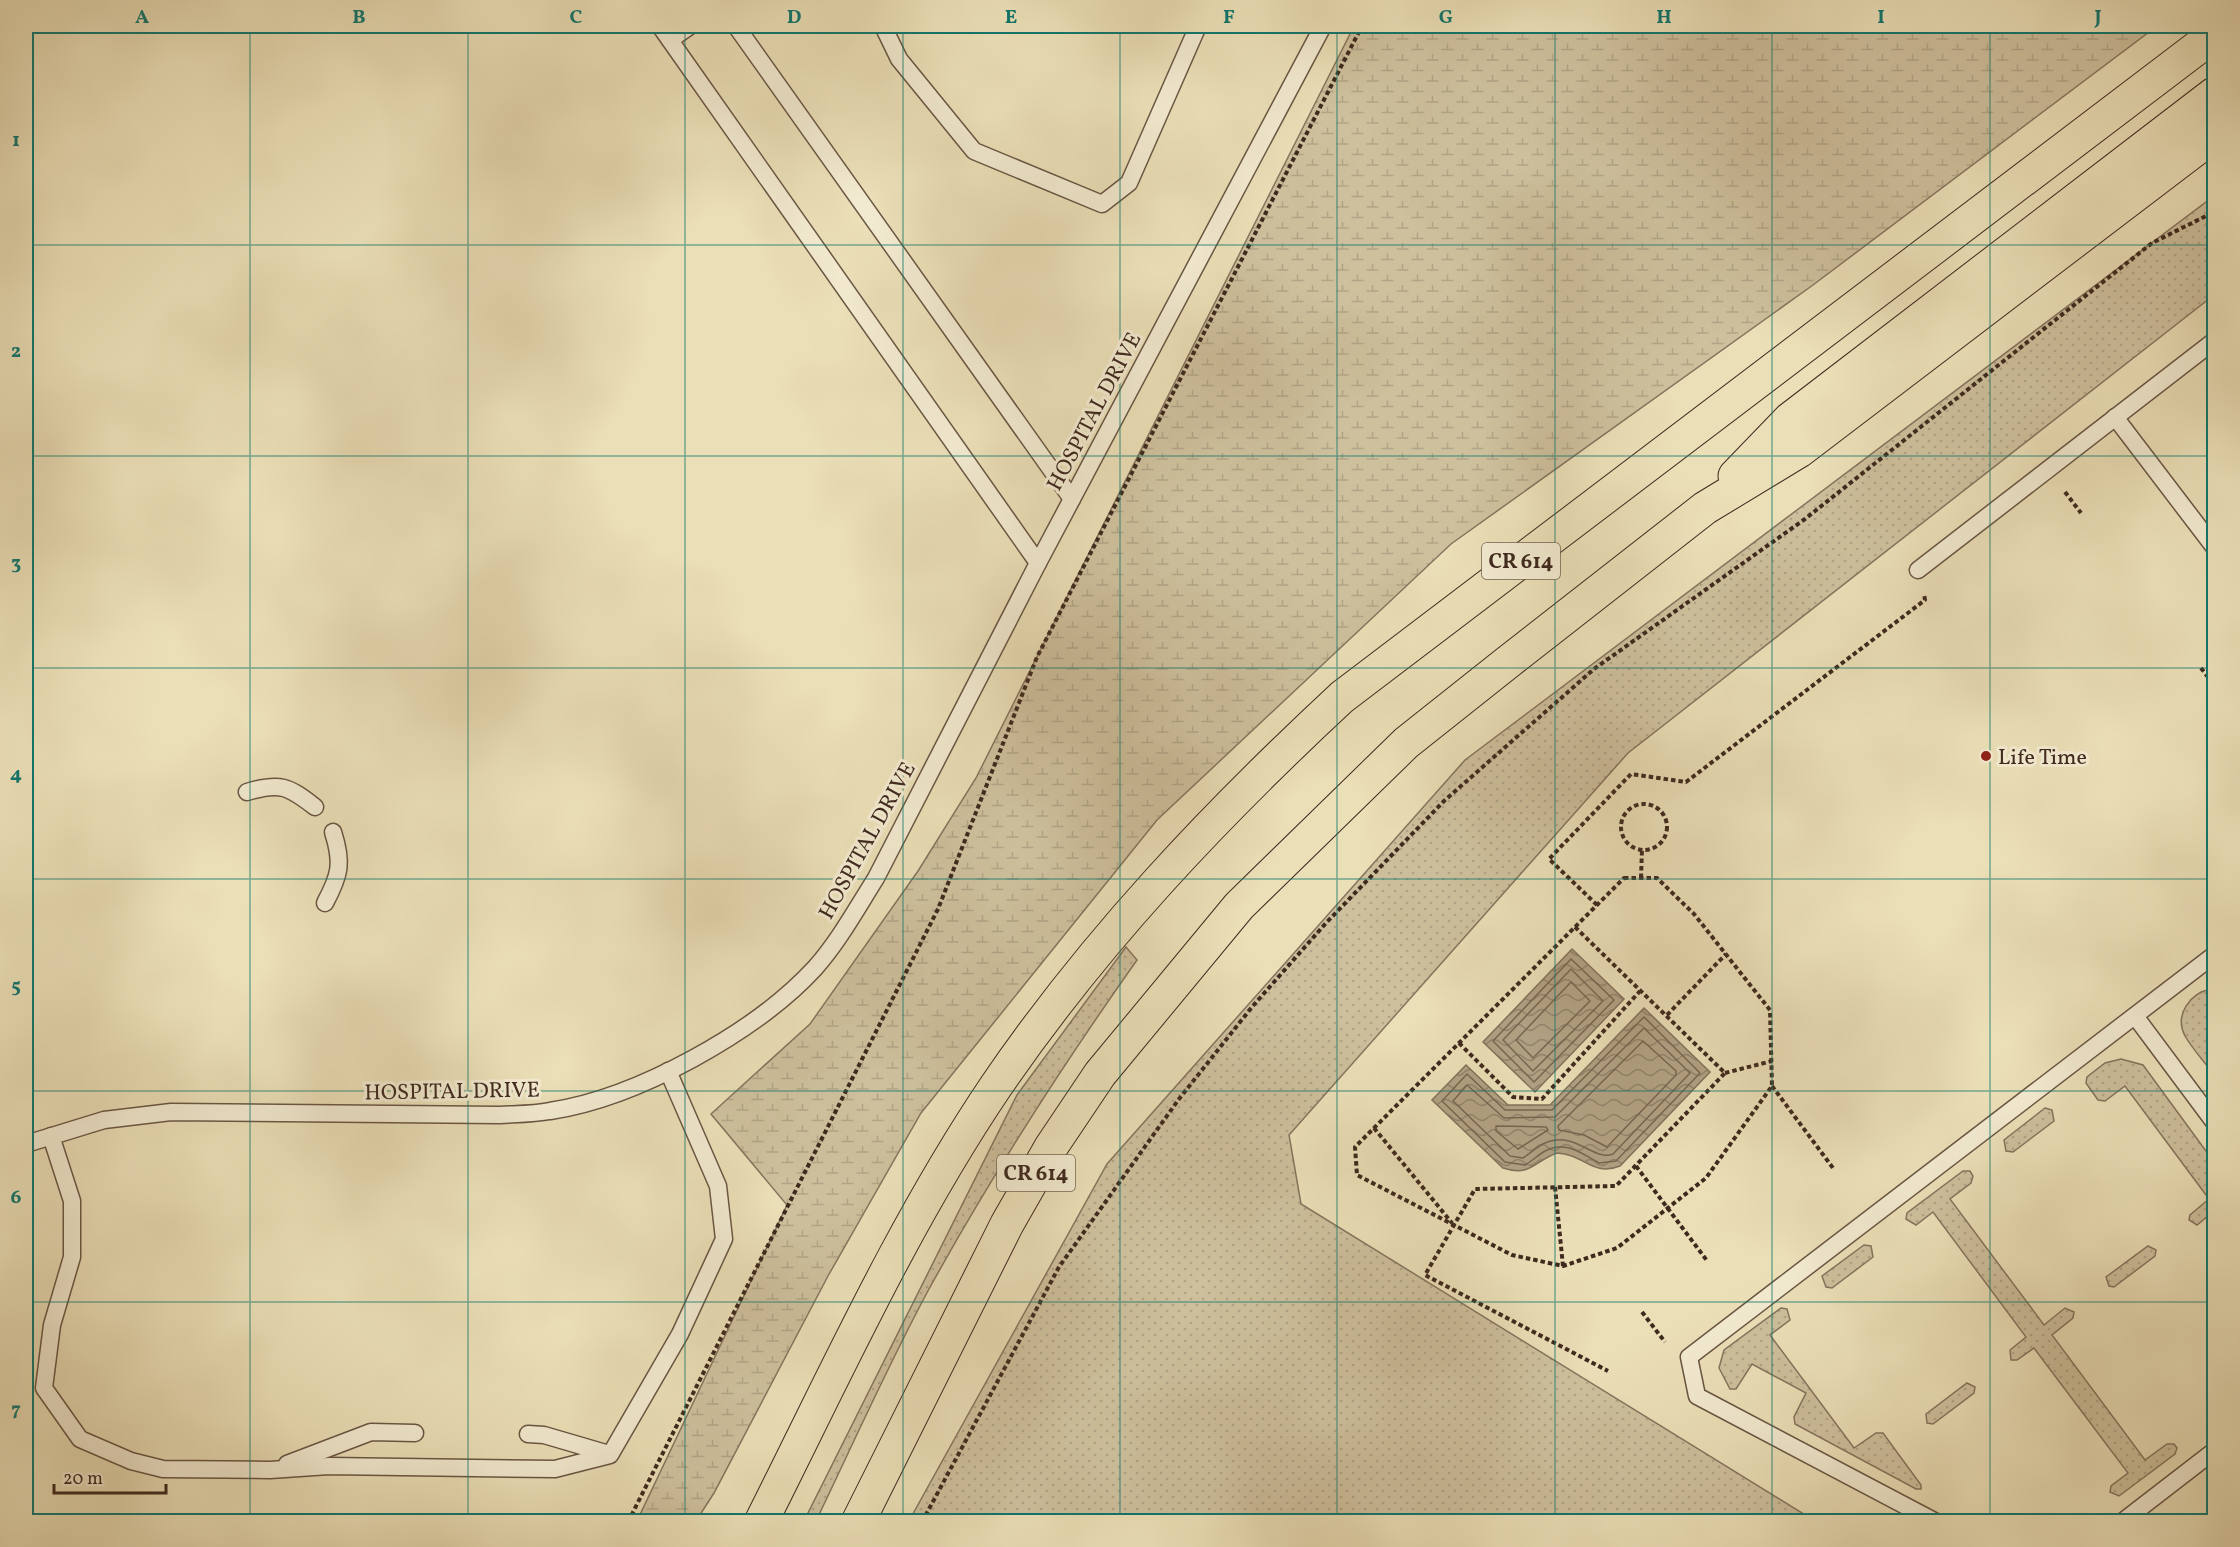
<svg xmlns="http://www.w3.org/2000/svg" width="2240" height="1547" viewBox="0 0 2240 1547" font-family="Vollkorn,serif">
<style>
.grass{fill:url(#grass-dots);stroke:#86745e;stroke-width:1.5}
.wetland{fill:url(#wetland-marsh);stroke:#86745e;stroke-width:1.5}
.water{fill:url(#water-waves);stroke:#83715b;stroke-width:1.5}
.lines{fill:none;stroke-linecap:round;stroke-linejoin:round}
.shore{stroke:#786550;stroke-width:1.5}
.lane-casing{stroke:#6a5644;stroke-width:19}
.highway-casing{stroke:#3f291e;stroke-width:35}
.path{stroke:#3f291e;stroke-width:4;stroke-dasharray:4.5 3;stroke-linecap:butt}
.lane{stroke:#f2ead0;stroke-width:16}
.highway{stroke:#ebdfb7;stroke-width:33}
.grid{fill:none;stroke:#0f766e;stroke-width:1.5;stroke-opacity:0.55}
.poi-dot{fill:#8f2418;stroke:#f2ead0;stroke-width:2}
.labels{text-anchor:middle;stroke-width:6;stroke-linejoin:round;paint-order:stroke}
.shield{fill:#f2ead0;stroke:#756353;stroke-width:1.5}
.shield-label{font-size:21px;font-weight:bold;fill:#3f291e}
.street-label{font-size:22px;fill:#3f291e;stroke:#f2ead0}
.poi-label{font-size:22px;fill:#3f291e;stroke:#f2ead0;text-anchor:start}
.neatline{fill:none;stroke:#0f766e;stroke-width:2}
.grid-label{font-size:20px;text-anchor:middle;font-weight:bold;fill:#0f766e}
</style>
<defs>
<pattern id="grass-dots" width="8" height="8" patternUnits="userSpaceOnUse" patternTransform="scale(1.5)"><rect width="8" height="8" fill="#cec09d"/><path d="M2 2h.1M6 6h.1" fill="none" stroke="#b2a587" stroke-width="1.8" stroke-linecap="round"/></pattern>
<pattern id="wetland-marsh" width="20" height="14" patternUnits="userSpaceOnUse" patternTransform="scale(1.5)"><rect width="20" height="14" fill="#cec09d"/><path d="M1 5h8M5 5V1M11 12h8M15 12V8" fill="none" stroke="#b2a587"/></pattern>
<pattern id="water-waves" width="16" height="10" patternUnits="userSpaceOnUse" patternTransform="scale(1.5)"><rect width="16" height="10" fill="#b1a183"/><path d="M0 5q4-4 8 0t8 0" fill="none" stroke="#91836b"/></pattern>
</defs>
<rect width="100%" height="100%" fill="#ebdfb7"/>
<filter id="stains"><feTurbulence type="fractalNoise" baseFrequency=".00333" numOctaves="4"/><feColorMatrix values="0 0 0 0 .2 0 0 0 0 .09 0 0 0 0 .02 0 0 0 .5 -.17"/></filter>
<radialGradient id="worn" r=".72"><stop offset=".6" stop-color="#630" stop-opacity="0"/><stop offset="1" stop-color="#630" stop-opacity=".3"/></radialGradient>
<g class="grass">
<polygon points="2214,196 2214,295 1628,753 1289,1135 1301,1204 1815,1521 909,1521 1107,1164 1465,760"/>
<path d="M 1126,947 L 1137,960 C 1062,1066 992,1175 929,1289 C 888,1365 853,1444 816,1521 L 804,1521 L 1017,1095 Z"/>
<path d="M 2211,989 L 2214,990 L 2214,1019 L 2209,1023 L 2214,1030 L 2214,1075 C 2205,1062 2193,1050 2185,1036 C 2174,1015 2190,993 2211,989 Z"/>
<polygon points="2121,1059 2143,1065 2214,1162 2214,1211 2197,1225 2189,1220 2190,1215 2209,1199 2125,1086 2105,1101 2098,1100 2086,1083 2087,1077 2105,1063"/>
<polygon points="2045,1108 2052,1110 2054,1121 2013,1152 2006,1151 2004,1140"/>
<polygon points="1963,1171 1970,1171 1973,1176 1971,1183 1950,1199 2044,1325 2065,1308 2074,1312 2073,1318 2052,1335 2145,1460 2167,1444 2174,1444 2177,1448 2175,1454 2119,1496 2110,1492 2111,1486 2128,1473 2034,1348 2017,1360 2011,1360 2010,1350 2026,1337 1933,1212 1916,1225 1906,1219 1907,1213"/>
<polygon points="1864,1245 1871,1246 1873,1257 1832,1288 1826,1287 1822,1276"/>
<polygon points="2148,1246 2156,1250 2155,1256 2114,1287 2109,1286 2106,1277"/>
<polygon points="1781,1308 1787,1309 1790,1320 1770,1335 1854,1448 1876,1433 1883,1433 1921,1485 1921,1489 1916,1489 1795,1424 1794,1417 1806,1393 1752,1364 1736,1389 1730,1389 1719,1368 1724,1350"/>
<polygon points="1967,1383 1975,1387 1974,1393 1933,1424 1927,1423 1926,1414"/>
</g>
<polygon class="wetland" points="1354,26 2157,26 1813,285 1451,544 1157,820 921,1113 828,1276 714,1493 696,1521 637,1521 787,1205 711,1114 810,1024 918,871 976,778"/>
<g class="water">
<polygon points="1572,949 1624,999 1535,1092 1483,1042"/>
<path d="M 1644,1008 L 1710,1072 L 1620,1166 C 1592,1177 1584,1154 1557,1153 C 1534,1161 1531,1177 1503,1168 L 1432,1100 L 1466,1065 L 1508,1105 L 1550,1105 Z"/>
</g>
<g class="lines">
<g class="shore">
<polygon points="1571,959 1614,1000 1534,1082 1493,1041"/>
<polygon points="1571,969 1603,1001 1533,1071 1503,1040"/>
<polygon points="1571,982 1590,1001 1533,1058 1516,1040"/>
<path d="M 1644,1017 L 1700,1073 L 1616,1161 L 1599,1163 C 1582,1154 1566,1140 1545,1151 C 1538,1155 1532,1161 1525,1165 L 1505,1162 L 1442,1101 L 1467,1074 L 1505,1110 L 1552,1110 Z"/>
<path d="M 1644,1028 L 1690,1073 L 1613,1154 C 1597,1161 1578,1137 1556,1140 C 1542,1141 1534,1151 1523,1158 L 1510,1156 L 1453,1101 L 1467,1085 L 1504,1118 L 1555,1117 Z"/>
<polygon points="1643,1041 1676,1071 1676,1075 1607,1147 1584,1135 1559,1130 1558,1126"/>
<polygon points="1496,1126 1546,1127 1548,1130 1518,1149 1496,1131"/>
</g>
<g class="lane-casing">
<g id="lane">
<polyline points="660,26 1038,563"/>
<polyline points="736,26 1072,499"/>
<polyline points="883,26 899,59 974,151 1102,204 1129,183 1198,26"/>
<polyline points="670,40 690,26"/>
<polyline points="2115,417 2214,547"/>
<polyline points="1918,570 2214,341"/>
<path d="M 247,792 C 280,782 288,786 315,807"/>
<path d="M 325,903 C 340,875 343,863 333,832"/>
<polyline points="2135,1016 2214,1122"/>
<polyline points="51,1136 72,1201 72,1257 52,1325 44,1388 80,1439 131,1461 163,1469 270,1470 329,1466 555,1469 610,1455 680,1334 724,1239 718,1186 668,1071"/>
<path d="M 26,1144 L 104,1120 L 171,1112 L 500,1115 C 517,1114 534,1114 550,1111 C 637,1098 756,1032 815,968 C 839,941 857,908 876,878 L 1038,563 L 1323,26"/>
<polyline points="528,1434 544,1435 609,1454"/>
<polyline points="287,1464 371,1432 415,1433"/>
<polyline points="1936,1522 1697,1396 1689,1357 2214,955"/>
<polyline points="2122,1522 2214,1451"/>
</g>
</g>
<g class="highway-casing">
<g id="highway">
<polyline points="1735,476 1790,419 2214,94"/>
<path d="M 761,1522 C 835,1375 904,1222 996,1086 C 1095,941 1215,815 1342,697 L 2214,35"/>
<polyline points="858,1522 1007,1224 1051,1147 1100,1074 1239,906 1406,743 1508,662 1705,508 1799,451 2214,135"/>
</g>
</g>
<g class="path">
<polyline points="2065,492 2081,513"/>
<polyline points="2201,668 2214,685"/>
<circle cx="1644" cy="827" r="23"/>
<polygon points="1624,878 1657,878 1694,914 1770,1010 1772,1086 1706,1178 1617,1248 1563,1266 1512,1255 1357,1175 1355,1147"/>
<polyline points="1641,878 1642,849"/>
<polyline points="1597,905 1549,859 1631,774 1686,782 1925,600 1924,594"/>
<polyline points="1575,927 1725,1073 1616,1186 1475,1189 1425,1275 1608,1371"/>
<polyline points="1667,1015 1726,954"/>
<polyline points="1459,1043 1513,1097 1542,1099 1640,991"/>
<polyline points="1725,1073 1772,1061"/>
<polyline points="1772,1086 1833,1168"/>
<polyline points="1374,1128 1452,1223"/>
<polyline points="1636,1166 1708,1262"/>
<polyline points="1555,1187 1563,1266"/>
<polyline points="1642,1312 1665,1342"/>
<polyline points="628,1522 938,909 1037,657 1362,26"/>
<polyline points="922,1522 1059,1267 1179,1099 1252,1007 1326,923 1444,801 1594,669 1805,519 2152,243 2214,212"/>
</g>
<use href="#lane" class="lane"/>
<use href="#highway" class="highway"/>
</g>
<path class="grid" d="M 250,26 L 250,1522M 468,26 L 468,1522M 685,26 L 685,1522M 903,26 L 903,1522M 1120,26 L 1120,1522M 1337,26 L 1337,1522M 1555,26 L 1555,1522M 1772,26 L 1772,1522M 1990,26 L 1990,1522M 26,245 L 2214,245M 26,456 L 2214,456M 26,668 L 2214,668M 26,879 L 2214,879M 26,1091 L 2214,1091M 26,1302 L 2214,1302"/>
<circle class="poi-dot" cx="1986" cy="756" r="6"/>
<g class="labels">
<g class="shield">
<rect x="1482" y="543" width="78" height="36" rx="4.5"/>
<rect x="997" y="1155" width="78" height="36" rx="4.5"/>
</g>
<g class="shield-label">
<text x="1521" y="568">CR 614</text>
<text x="1036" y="1180">CR 614</text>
</g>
<g class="street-label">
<text transform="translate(1093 411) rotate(-62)" y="8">HOSPITAL DRIVE</text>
<text transform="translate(866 840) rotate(-61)" y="8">HOSPITAL DRIVE</text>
<text transform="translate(452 1090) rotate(-1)" y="8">HOSPITAL DRIVE</text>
</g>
<g class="poi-label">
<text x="1998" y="764">Life Time</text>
</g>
</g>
<rect width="2240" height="1547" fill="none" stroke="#ebdfb7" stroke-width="66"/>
<path d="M54 1484v9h112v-9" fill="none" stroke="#3f291e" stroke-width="3"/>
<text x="63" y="1484" font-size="18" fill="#3f291e" stroke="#f2ead0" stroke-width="4.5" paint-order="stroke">20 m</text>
<rect x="33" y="33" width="2174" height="1481" class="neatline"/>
<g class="grid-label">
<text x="142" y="23">A</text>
<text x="359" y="23">B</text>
<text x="576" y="23">C</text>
<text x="794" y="23">D</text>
<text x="1011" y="23">E</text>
<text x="1229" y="23">F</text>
<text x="1446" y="23">G</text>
<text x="1664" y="23">H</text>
<text x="1881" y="23">I</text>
<text x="2098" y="23">J</text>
<text x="16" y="146">1</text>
<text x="16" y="357">2</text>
<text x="16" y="569">3</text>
<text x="16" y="780">4</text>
<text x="16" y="992">5</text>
<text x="16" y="1203">6</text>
<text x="16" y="1415">7</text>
</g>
<rect width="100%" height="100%" filter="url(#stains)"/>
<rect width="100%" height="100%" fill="url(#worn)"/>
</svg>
